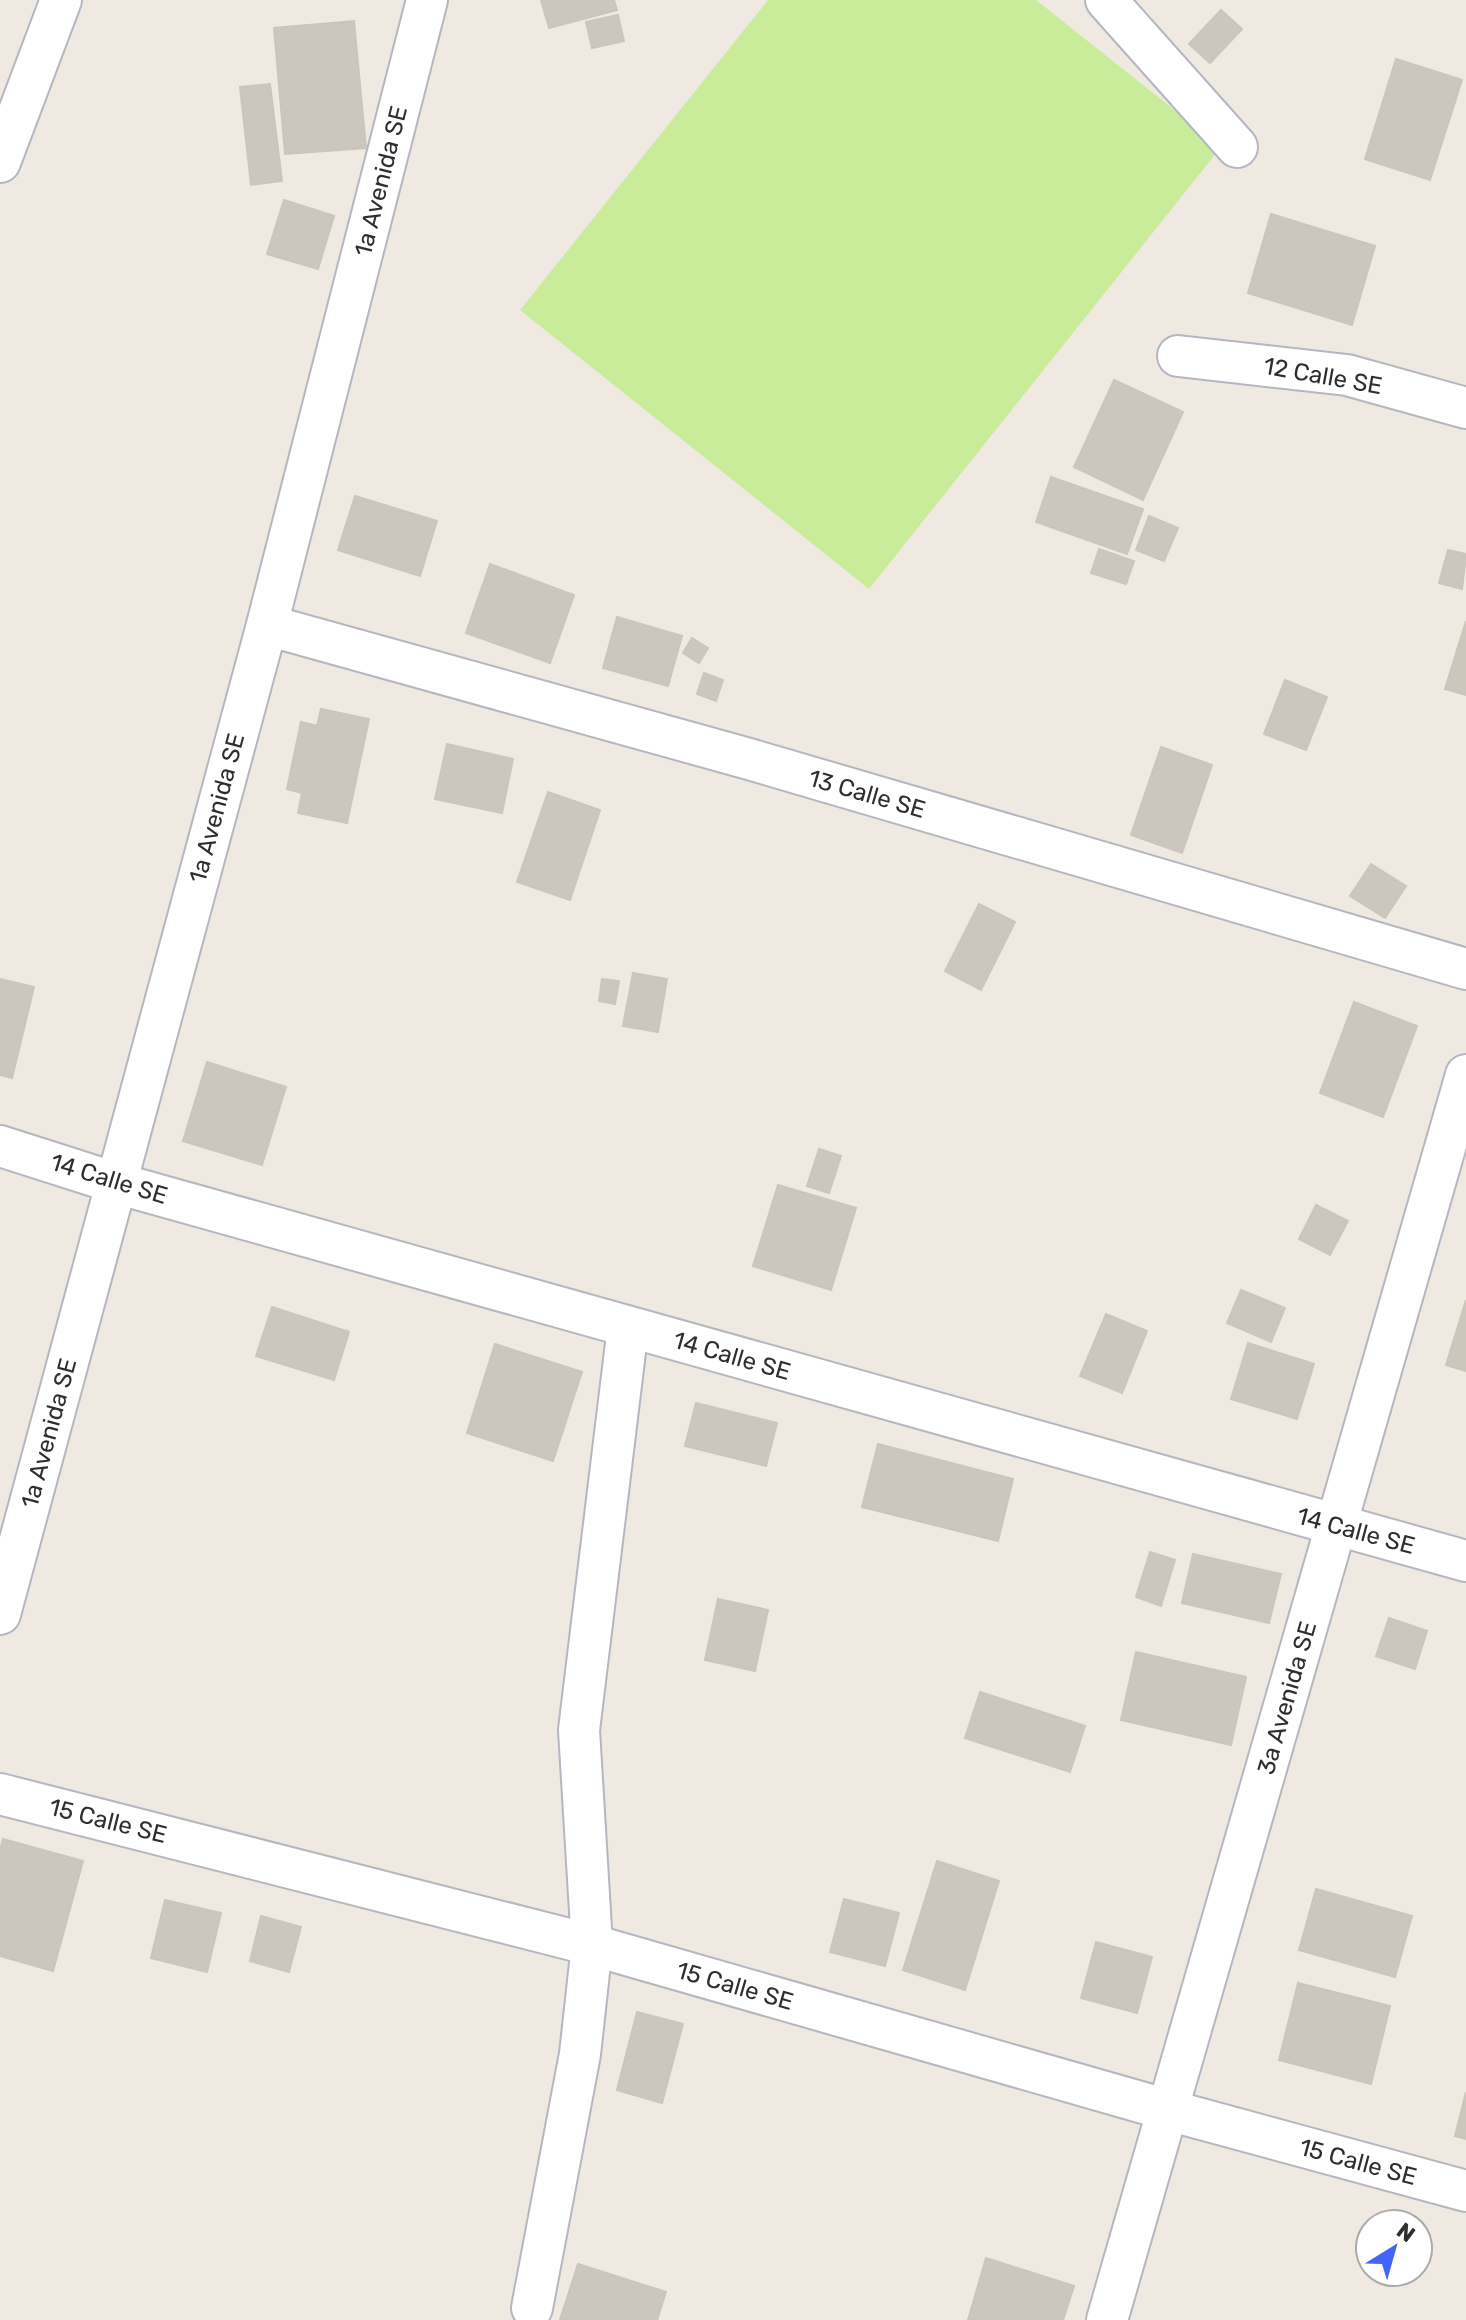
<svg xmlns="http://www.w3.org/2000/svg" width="1466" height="2320" viewBox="0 0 1466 2320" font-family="Rubik,sans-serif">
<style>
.pitch{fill:#c9ec9a}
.building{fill:#cbc7bf;stroke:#cbc5ba;stroke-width:2}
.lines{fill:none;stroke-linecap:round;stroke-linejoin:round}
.minor-casing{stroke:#b4b7c1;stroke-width:44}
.minor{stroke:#fff;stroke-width:40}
.labels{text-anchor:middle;stroke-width:7;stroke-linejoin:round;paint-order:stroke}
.street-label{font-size:24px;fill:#2e2e2e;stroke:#fff}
</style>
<rect width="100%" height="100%" fill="#efe9e1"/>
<polygon class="pitch" points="768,0 1036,0 1221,147 869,589 520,310"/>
<g class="building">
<polygon points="541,0 614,0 617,10 549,28"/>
<polygon points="1221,10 1242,29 1210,63 1189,44"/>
<polygon points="618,15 624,41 592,48 586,22"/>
<polygon points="354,21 366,148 285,154 274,28"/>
<polygon points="1396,59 1462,80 1430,180 1365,159"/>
<polygon points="270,84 282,181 251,185 240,87"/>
<polygon points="284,200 334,216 318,269 267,254"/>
<polygon points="1271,214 1375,246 1352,325 1248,293"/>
<polygon points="1114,380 1183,412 1143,500 1074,467"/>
<polygon points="1051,477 1143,509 1127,554 1036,522"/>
<polygon points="355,496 437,521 420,576 338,550"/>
<polygon points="1149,516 1178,528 1164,561 1136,550"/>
<polygon points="1099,549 1134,561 1126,584 1091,573"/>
<polygon points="1448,550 1466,554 1462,589 1439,583"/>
<polygon points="490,564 574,595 550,663 466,633"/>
<polygon points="617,617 682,636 668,686 603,668"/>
<polygon points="1466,621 1466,695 1445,689"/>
<polygon points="692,638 708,648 699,663 683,653"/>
<polygon points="704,673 723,680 716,701 697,694"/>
<polygon points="1285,680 1327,697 1306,750 1264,734"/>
<polygon points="321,709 369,719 347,823 298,813 302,793 287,789 301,722 317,726"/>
<polygon points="447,744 513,759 502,813 435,799"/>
<polygon points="1161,747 1212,765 1182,853 1131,835"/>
<polygon points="548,792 600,810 570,900 517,882"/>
<polygon points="1371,864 1406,886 1385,918 1350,896"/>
<polygon points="979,904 1015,922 981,990 945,971"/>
<polygon points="633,973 667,979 658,1032 623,1026"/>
<polygon points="0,979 34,987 12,1078 0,1075"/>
<polygon points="602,979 619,981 615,1004 599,1001"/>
<polygon points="1354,1002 1417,1026 1383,1117 1320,1093"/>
<polygon points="207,1062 286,1087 262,1165 183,1141"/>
<polygon points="819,1149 841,1156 829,1193 807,1186"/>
<polygon points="778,1185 856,1208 831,1290 753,1266"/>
<polygon points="1316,1205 1348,1221 1330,1255 1299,1239"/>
<polygon points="1241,1290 1285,1308 1271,1342 1227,1323"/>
<polygon points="1466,1300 1466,1371 1446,1365"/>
<polygon points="272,1307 349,1332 334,1380 256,1356"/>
<polygon points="1106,1314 1147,1331 1122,1393 1080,1376"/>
<polygon points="1248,1343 1314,1364 1297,1419 1231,1399"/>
<polygon points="495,1344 582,1372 553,1461 467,1433"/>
<polygon points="696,1403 777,1423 766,1466 685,1446"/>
<polygon points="878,1444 1013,1479 998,1541 862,1507"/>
<polygon points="1150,1552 1175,1560 1161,1606 1136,1597"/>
<polygon points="1193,1554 1281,1574 1269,1623 1182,1603"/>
<polygon points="718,1599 768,1610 755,1671 705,1660"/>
<polygon points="1389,1618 1427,1631 1415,1669 1376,1656"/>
<polygon points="1136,1652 1246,1677 1231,1745 1121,1720"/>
<polygon points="980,1692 1085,1726 1070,1772 965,1738"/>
<polygon points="3,1839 83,1861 53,1971 0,1956 0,1850"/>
<polygon points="937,1861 999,1881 965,1990 903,1970"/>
<polygon points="1316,1889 1412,1916 1395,1977 1299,1950"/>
<polygon points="844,1899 899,1913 885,1966 830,1952"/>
<polygon points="165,1900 221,1913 207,1972 151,1958"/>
<polygon points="261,1916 301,1927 289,1972 250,1961"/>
<polygon points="1096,1942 1152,1957 1137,2013 1081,1998"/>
<polygon points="1298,1983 1390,2006 1371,2084 1279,2060"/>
<polygon points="637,2012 683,2024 662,2103 617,2090"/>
<polygon points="1466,2092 1466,2139 1455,2136"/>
<polygon points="986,2258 1074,2286 1063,2320 968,2320"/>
<polygon points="578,2264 666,2292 657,2320 560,2320"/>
</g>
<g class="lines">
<g class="minor-casing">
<g id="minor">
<polyline points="1106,0 1237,147"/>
<polyline points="0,162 61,0"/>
<polyline points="1178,356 1347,375 1466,408"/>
<polyline points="267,625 749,759 1466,969"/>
<polyline points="0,1146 116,1183 1466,1561"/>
<polyline points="0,1614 267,625 427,0"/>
<polyline points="0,1794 592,1945 1168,2110 1466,2191"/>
<polyline points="532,2308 580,2054 592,1945 579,1730 628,1327"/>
<polyline points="1107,2320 1466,1075"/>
</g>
</g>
<use href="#minor" class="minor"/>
</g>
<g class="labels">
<g class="street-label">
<text transform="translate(381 181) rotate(-76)" y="8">1a Avenida SE</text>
<text transform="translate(1323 376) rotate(10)" y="8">12 Calle SE</text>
<text transform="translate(867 794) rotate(16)" y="8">13 Calle SE</text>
<text transform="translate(217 808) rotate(-75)" y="8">1a Avenida SE</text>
<text transform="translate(109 1179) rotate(17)" y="8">14 Calle SE</text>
<text transform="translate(732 1356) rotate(16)" y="8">14 Calle SE</text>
<text transform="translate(49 1433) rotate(-75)" y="8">1a Avenida SE</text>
<text transform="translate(1356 1531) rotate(15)" y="8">14 Calle SE</text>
<text transform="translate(1287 1698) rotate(-74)" y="8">3a Avenida SE</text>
<text transform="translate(108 1821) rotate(14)" y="8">15 Calle SE</text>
<text transform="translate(735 1986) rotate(16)" y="8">15 Calle SE</text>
<text transform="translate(1358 2162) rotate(15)" y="8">15 Calle SE</text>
</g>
</g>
<g transform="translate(1394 2248) rotate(37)"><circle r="38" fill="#ffffff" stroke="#ababab" stroke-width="2"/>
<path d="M0-6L14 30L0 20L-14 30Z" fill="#4264fb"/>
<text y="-12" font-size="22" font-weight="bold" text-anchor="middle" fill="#2e2e2e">N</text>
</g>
</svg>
